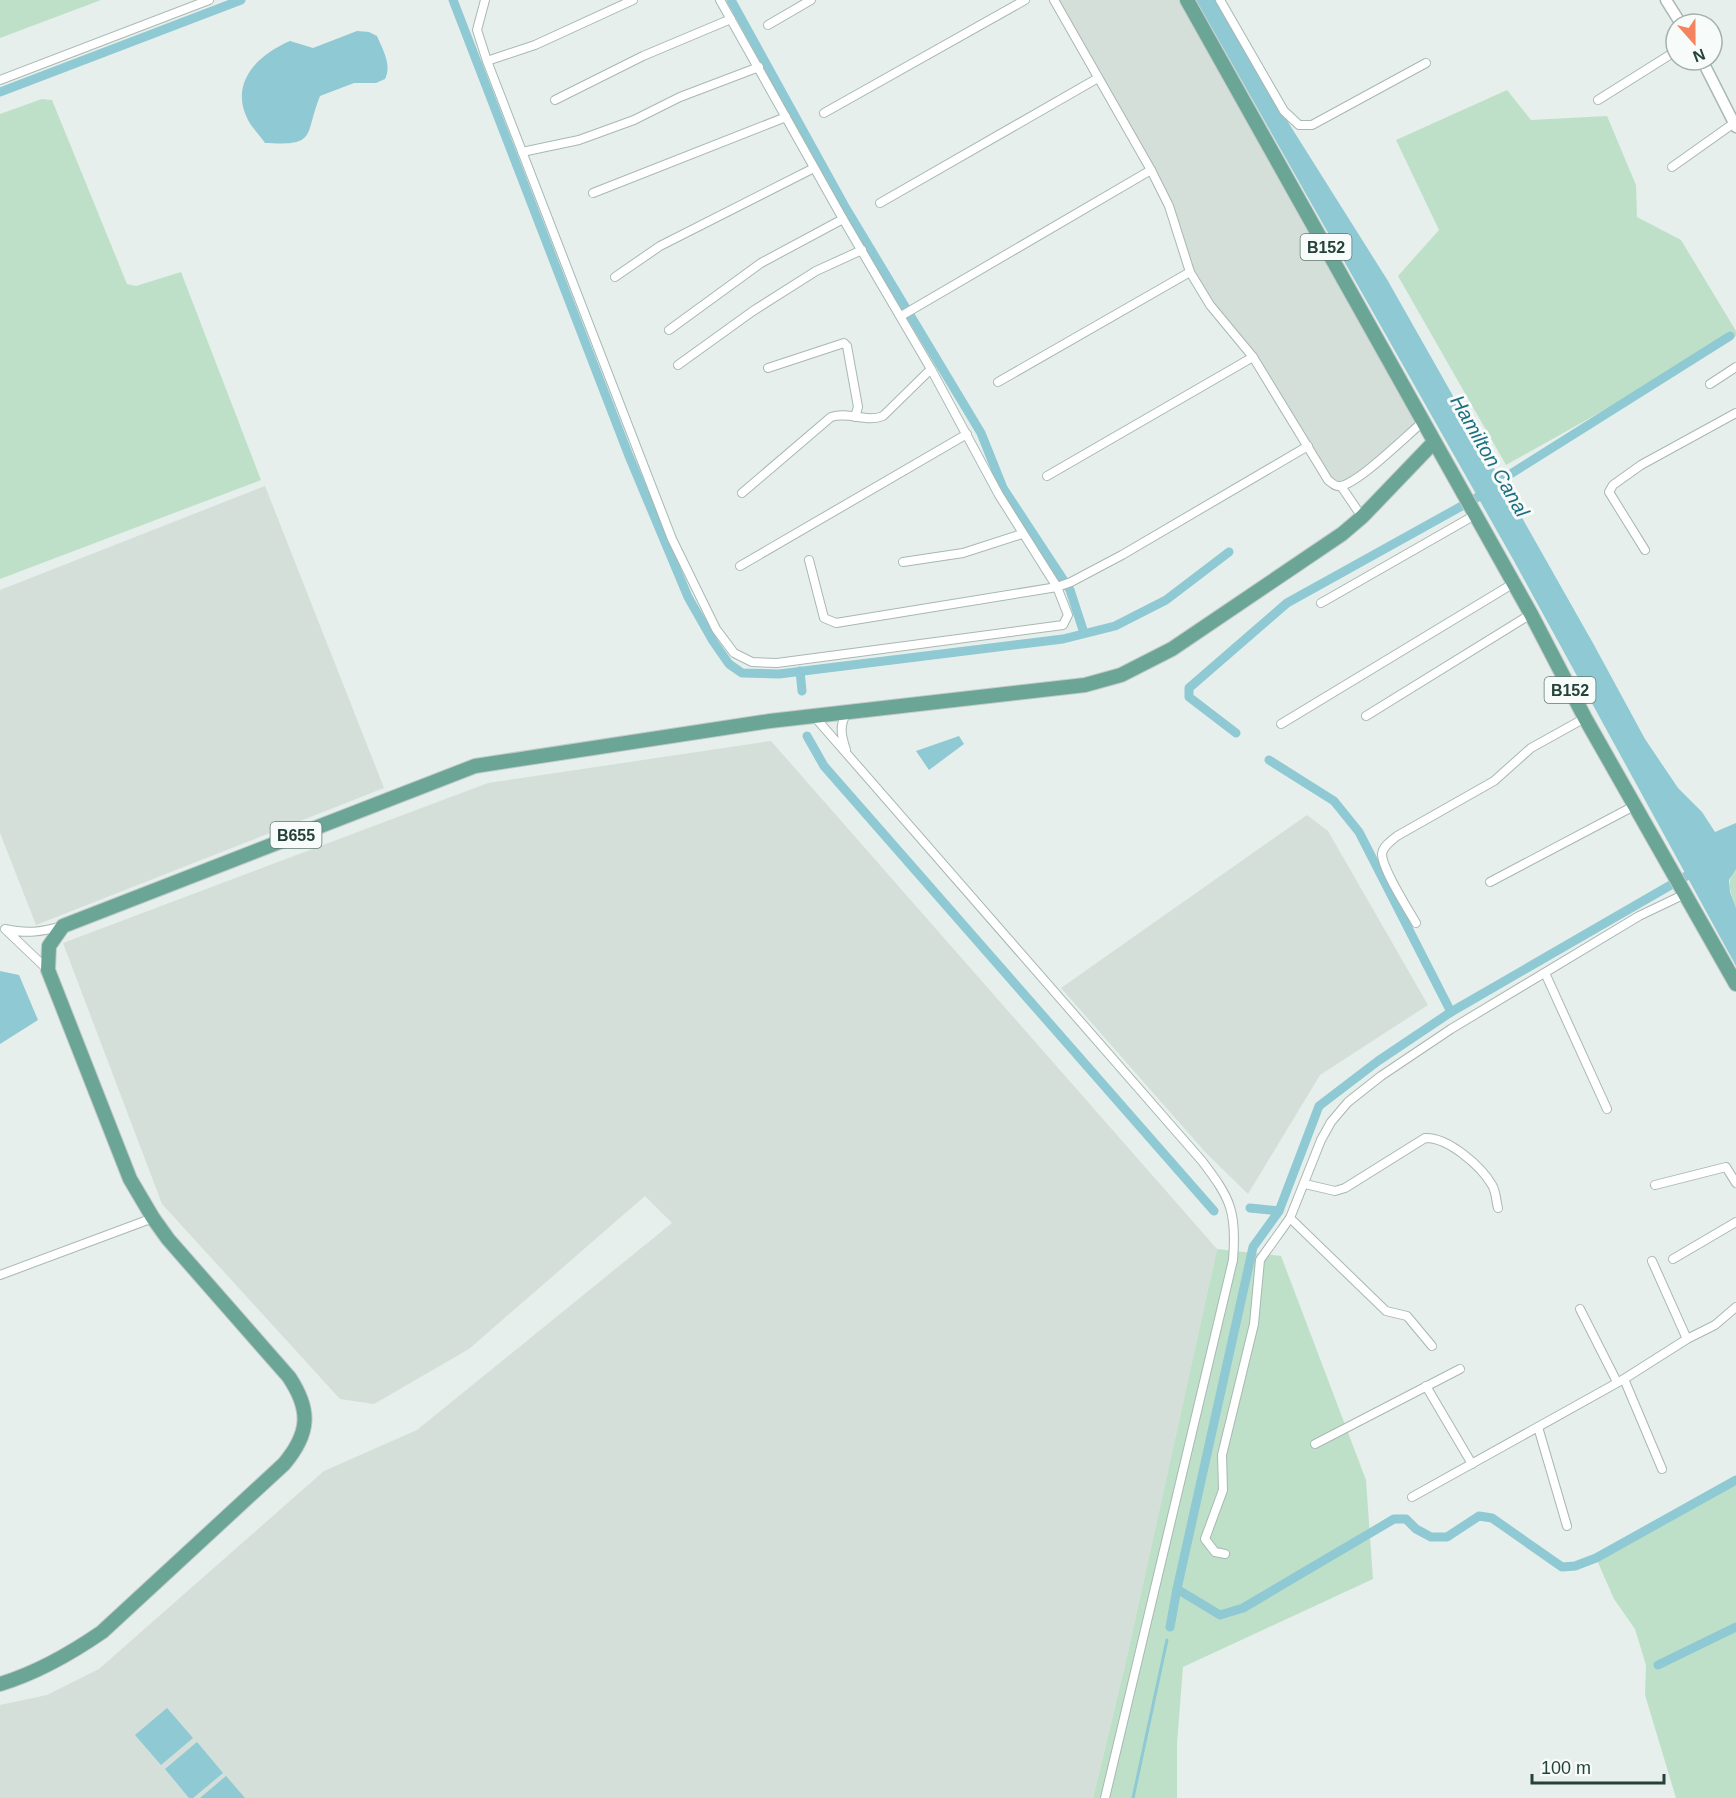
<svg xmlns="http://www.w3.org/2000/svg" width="1736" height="1798" viewBox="0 0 1736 1798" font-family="Helvetica,sans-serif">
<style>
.built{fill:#d4dfda}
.green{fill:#bfe0c8}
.water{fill:#8ec9d4}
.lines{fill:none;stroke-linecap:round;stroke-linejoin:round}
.stream{stroke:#8ec9d4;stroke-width:3}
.canal{stroke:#8ec9d4;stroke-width:9}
.minor-casing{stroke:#a8b8b2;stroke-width:10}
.tertiary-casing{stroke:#a8b8b2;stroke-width:13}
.primary-casing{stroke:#c2cac8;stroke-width:16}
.minor{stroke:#fff;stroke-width:8}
.tertiary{stroke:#fff;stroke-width:10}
.primary{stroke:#6aa596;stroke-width:14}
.labels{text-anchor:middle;stroke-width:6;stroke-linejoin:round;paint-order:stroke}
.shield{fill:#f7fbf9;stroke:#637a73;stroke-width:1.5}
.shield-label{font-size:16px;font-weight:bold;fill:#24423a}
.water-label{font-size:20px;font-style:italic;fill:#1c6f80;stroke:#f7fbf9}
</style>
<rect width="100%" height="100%" fill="#e6efeb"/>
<g class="built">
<polygon points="1057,0 1185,0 1421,420 1350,481 1334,483 1255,356 1200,288 1171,205"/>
<polygon points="265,486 384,788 36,925 0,833 0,590"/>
<polygon points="771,741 1217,1249 1126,1661 1093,1798 0,1798 0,1705 47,1695 99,1669 324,1471 417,1430 672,1223 645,1196 469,1349 374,1404 340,1399 162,1204 63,943 488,783"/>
<polygon points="1307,815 1328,831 1428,1005 1320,1075 1248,1194 1206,1153 1061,988"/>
</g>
<g class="green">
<polygon points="0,0 101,0 0,38"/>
<polygon points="1507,90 1531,120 1607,116 1636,185 1637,217 1681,240 1736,331 1736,336 1506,465 1398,276 1439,230 1396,140"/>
<polygon points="42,99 52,100 127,284 136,286 181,272 261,480 0,579 0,114"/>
<path d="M 1736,869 L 1736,908 C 1731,894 1725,881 1736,869 Z"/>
<polygon points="1217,1249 1281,1256 1366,1480 1373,1579 1183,1667 1177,1744 1177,1798 1093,1798 1126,1661"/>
<polygon points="1736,1480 1736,1798 1676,1798 1645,1695 1646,1665 1635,1629 1614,1599 1596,1558"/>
</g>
<g class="water">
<polygon points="1196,0 1216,0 1259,76 1388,281 1594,645 1645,739 1678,788 1702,812 1715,832 1736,823 1736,869 1729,880 1730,892 1736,908 1736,966 1514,561"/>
<path d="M 357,31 L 369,32 L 377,36 C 383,50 392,65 385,79 L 376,83 L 354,83 L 320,96 C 304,136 318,146 265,143 C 260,135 252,128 248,120 C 229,83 257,55 290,41 L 313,48 Z"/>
<polygon points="959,736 964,744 929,770 916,751"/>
<polygon points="0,971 19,975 38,1020 0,1044"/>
<polygon points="167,1708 193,1738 161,1765 135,1735"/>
<polygon points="197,1742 223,1773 193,1798 189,1798 165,1769"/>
<polygon points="226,1776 245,1798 200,1798"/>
</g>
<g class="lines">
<polyline class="stream" points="1133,1798 1167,1640"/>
<g class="canal">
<polyline points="453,0 629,456 688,597 713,641 729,664 742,673 779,674 1063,639 1115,626 1166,600 1229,552"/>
<polyline points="731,0 844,205 981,433 1003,488 1070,590 1084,633"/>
<polyline points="0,92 241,0"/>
<polyline points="800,671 802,691"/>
<polyline points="1236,733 1189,697 1189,688 1287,603 1478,497 1501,480 1730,336"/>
<polyline points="807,736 824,766 1214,1211"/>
<polyline points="1269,760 1334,801 1359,832 1451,1012"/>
<polyline points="1250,1208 1279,1211"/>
<polyline points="1177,1589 1220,1615 1243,1608 1394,1519 1406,1519 1416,1529 1431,1537 1447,1537 1479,1516 1492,1518 1562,1567 1575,1566 1596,1558 1736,1480"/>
<polyline points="1170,1627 1177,1589 1253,1247 1279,1211 1319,1106 1378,1061 1451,1012 1695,871"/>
<polyline points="1658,1665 1736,1627"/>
</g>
<g class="minor-casing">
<g id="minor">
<polyline points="485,0 477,30 487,61 672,539 716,629 734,653 752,662 777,663 1063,625 1068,615 1057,587 999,495 931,369 843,219 720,0"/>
<path d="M 1054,0 L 1151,170 L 1169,206 L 1190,272 L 1210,305 L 1253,357 L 1328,480 C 1332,483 1335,487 1340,486 C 1358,484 1408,434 1424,421"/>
<polyline points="1220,0 1284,111 1299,125 1312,125 1426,63"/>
<polyline points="768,25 811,0"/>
<polyline points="487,61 535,45 633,0"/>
<polyline points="0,80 209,0"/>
<polyline points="555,100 643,56 731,19"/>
<polyline points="1598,100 1676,51"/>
<polyline points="824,113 1025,0"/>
<polyline points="522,152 579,140 634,120 680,97 759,67"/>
<polyline points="1672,167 1734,123"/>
<polyline points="593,193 786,117"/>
<polyline points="880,203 1098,78"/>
<polyline points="615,277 660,246 814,168"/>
<polyline points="901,316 1151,170"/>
<polyline points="669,330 761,263 843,219"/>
<polyline points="678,365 753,311 816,271 862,250"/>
<polyline points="768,368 844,343 847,346 858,407 855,417"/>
<polyline points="998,382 1190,272"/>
<polyline points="1710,384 1736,367"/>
<polyline points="1047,476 1253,357"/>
<polyline points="1341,486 1362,517"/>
<path d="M 742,493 L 831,417 C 849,411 866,423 883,416 L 931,369"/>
<polyline points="1645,550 1609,492 1613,485 1641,465 1736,413"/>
<polyline points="809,560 824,618 836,623 1057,587 1071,582 1122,555 1308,446"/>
<polyline points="903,562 963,553 1022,534"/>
<polyline points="740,566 967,434"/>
<polyline points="1321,603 1475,515"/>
<path d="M 813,715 L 1202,1161 C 1231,1199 1237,1212 1233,1260 L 1105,1798"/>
<polyline points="1366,716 1531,614"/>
<polyline points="1281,724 1514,583"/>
<path d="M 846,750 C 841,735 839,726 847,712"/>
<polyline points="1490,882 1634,806"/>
<path d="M 1416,923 C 1408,909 1382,869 1382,854 C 1383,846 1391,841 1397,836 L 1494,781 L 1531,748 L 1585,718"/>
<path d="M 48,970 L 5,929 C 28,934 40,932 63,926"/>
<polyline points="1545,973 1607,1109"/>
<path d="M 1305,1184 L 1335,1191 L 1345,1188 L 1425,1138 C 1448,1137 1481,1166 1492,1185 C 1496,1191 1496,1201 1498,1208"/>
<polyline points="1655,1185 1726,1167 1736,1183"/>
<polyline points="1290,1218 1386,1311 1407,1316 1432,1346"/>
<polyline points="1673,1259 1736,1222"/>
<polyline points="1652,1261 1687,1339"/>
<polyline points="0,1275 153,1218"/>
<polyline points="1580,1309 1617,1382"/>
<polyline points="1624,1379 1662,1469"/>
<polyline points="1426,1386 1472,1464"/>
<polyline points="1538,1427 1567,1526"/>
<polyline points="1315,1444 1460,1369"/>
<polyline points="1412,1497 1624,1379 1687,1339 1715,1325 1736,1307"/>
<polyline points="1225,1554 1215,1552 1205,1539 1223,1490 1222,1455 1254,1324 1260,1260 1290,1218 1321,1140 1331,1122 1348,1102 1381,1076 1451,1029 1639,916 1685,894"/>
</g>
</g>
<g class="tertiary-casing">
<g id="tertiary">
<polyline points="1666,0 1681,24"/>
<polyline points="1702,60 1736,127"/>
</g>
</g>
<g class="primary-casing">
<g id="primary">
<polyline points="1187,0 1531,614 1585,718 1736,984"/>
<path d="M 0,1684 C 37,1673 70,1654 102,1632 L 284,1464 C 310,1433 311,1410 289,1377 L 168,1239 L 153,1218 L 130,1179 L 48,970 L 49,946 L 63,926 L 475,766 L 770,721 L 1085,685 L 1121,675 L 1172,649 L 1342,534 L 1362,517 L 1434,442"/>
</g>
</g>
<use href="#minor" class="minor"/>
<use href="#tertiary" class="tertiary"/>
<use href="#primary" class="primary"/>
</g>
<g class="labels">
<g class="shield">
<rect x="1300.5" y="234" width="51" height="26" rx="4.5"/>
<rect x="1544.5" y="677" width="51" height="26" rx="4.5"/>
<rect x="270.5" y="822" width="51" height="26" rx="4.5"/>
</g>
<g class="shield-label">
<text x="1326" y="253">B152</text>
<text x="1570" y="696">B152</text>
<text x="296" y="841">B655</text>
</g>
<g class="water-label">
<text transform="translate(1490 456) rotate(60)" y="7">Hamilton Canal</text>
</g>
</g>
<g transform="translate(1694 42) rotate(159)"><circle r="28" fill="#f7fbf9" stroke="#a3b1ad" stroke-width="1.5"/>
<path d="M0-4.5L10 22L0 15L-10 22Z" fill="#f4845f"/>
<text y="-9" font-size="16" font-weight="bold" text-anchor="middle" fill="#24423a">N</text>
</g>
<path d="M1532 1774v9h132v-9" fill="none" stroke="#24423a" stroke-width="3"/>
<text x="1541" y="1774" font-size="18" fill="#24423a" stroke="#f7fbf9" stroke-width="4.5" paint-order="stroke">100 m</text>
</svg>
